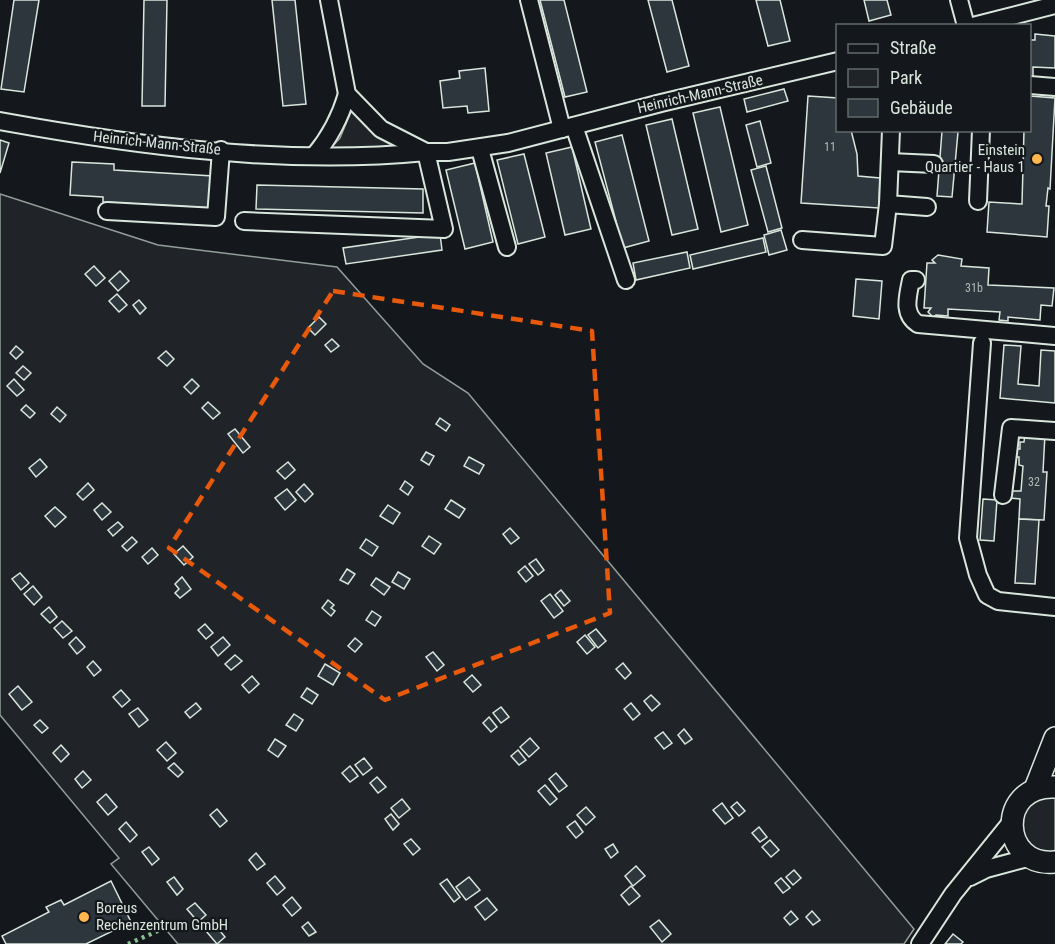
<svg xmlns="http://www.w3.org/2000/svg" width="1055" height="944" viewBox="0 0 1055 944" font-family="'Roboto Condensed',sans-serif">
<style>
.green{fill:#202428;stroke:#939e99;stroke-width:1.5}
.building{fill:#2c363c;stroke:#d8e6dc;stroke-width:1.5}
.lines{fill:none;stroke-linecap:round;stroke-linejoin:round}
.minor-casing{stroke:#d8e6dc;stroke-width:20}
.major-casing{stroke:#d8e6dc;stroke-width:24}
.minor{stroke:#14181c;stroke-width:16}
.major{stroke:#14181c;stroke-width:21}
.hedge{stroke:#8ac095;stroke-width:4.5;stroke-dasharray:3 4.5;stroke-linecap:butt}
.marked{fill:none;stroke:#e8590c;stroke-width:4.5;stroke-dasharray:12 8;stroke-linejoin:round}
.poi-dot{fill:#ffb74d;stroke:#14181c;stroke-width:2}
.labels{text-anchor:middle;stroke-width:4.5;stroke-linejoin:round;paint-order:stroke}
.number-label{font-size:12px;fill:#adbab4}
.street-label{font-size:15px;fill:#d8e6dc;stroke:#14181c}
.poi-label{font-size:15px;fill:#d8e6dc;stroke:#14181c;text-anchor:end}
</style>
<rect width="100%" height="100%" fill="#14181c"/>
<g class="green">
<polygon points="353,107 404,148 330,149 340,138"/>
<polygon points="0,194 158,245 337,267 423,364 468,393 914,929 904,944 178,944 111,864 119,858 0,715"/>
<path d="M 1055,794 L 1055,852 C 1049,852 1042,852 1036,849 C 1021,842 1015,816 1028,804 C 1034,798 1047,797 1055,794 Z"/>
</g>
<g class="building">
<polygon points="14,0 39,0 24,92 1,89"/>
<polygon points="144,0 167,0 165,106 142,106"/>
<polygon points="272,0 295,0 306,104 283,106"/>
<polygon points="540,0 564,0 587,92 565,97"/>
<polygon points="648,0 672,0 689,66 667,72"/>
<polygon points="756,0 780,0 790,41 768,46"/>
<polygon points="864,0 887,0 891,15 869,21"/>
<polygon points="1035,34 1055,36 1055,68 1033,67 1033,77 1030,77 1030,40 1035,40"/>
<polygon points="485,68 489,111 468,113 467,106 443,108 440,81 460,78 459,71"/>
<polygon points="784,89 788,101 747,112 744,99"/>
<polygon points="808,96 838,98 838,130 851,130 857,154 858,176 880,178 879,208 801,203"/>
<polygon points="1030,96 1055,98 1050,189 1048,188 1046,206 1049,206 1047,237 987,232 989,202 1022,204 1024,130 1030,130"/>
<polygon points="720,107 748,225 721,232 693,113"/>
<polygon points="672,119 698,229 672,235 646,125"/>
<polygon points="760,121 771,163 757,167 746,125"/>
<polygon points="942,131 958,132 952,197 937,196"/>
<polygon points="622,135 649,241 623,248 595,142"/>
<polygon points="0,140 9,143 0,173"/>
<polygon points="572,147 591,229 565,235 546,153"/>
<polygon points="524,154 545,237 518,244 497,160"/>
<polygon points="72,162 114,164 114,170 213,176 211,208 103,202 103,197 70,195"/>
<polygon points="475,163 493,242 465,249 446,170"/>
<polygon points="766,166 782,228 768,232 751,170"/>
<polygon points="257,185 423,189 423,213 256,209"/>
<polygon points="781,230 787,250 769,255 764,235"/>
<polygon points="440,234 442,250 346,264 343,248"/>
<polygon points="763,238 766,252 693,269 690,255"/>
<polygon points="687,252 690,268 636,280 633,263"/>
<polygon points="938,255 962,259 961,266 989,268 988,285 1054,288 1052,306 1041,305 1040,320 1008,317 1008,321 999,320 1000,312 948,309 948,316 936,315 933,317 928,312 931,308 924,308 927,263 935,263 932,260"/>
<polygon points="94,266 105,278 96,286 85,274"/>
<polygon points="120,271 129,281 118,291 109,281"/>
<polygon points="856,279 882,281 879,319 853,316"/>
<polygon points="117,294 127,305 119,312 109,301"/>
<polygon points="139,300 146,308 140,314 133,305"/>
<polygon points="319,317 326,324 315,335 308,328"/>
<polygon points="332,339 339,346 331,352 325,345"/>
<polygon points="1004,345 1021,346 1018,384 1039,386 1041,350 1055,351 1055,403 1000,398"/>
<polygon points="16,346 23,352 16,359 10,353"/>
<polygon points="166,351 174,359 167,366 158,358"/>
<polygon points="23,366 31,373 24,380 16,373"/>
<polygon points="14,379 24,390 17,396 7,386"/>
<polygon points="192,379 199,386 191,394 184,387"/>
<polygon points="208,402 220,413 213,419 202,408"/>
<polygon points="26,405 35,413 30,418 21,410"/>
<polygon points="57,407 66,415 60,422 51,414"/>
<polygon points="440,418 450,425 446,431 436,424"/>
<polygon points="235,429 250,447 243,453 228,434"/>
<polygon points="1025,433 1045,434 1043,472 1047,472 1044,520 1019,519 1020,499 1010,498 1011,491 1021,491 1023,466 1019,465 1019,457 1013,457 1014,449 1020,449 1020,442 1024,442"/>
<polygon points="426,452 434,456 429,465 421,460"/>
<polygon points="469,457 484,465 479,474 464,466"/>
<polygon points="40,459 47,467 36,477 29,468"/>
<polygon points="288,462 295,470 285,479 277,471"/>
<polygon points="405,481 413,487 408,495 400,489"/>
<polygon points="88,483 94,490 83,500 77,494"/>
<polygon points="304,484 313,494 305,502 296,492"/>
<polygon points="287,489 296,500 285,510 275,498"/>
<polygon points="983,499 997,500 994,541 980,540"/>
<polygon points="451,500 465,509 459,518 445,509"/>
<polygon points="102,503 111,512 102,520 94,510"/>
<polygon points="388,505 400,513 393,524 380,516"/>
<polygon points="55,507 66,517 55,527 45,516"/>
<polygon points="1019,519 1039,520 1035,584 1015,583"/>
<polygon points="118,522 123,527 113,536 108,530"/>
<polygon points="510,528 519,538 511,544 503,534"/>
<polygon points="429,536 441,544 434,554 422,546"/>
<polygon points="132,537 137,542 127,551 122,546"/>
<polygon points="366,539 378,547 372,556 360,548"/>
<polygon points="183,546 193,557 184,565 174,554"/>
<polygon points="152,548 158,555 148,564 142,557"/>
<polygon points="536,559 544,570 538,575 529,564"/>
<polygon points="525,566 533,576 526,582 518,572"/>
<polygon points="347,569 355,574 348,584 340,580"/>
<polygon points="398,572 410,579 404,589 392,582"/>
<polygon points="20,573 29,583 21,590 12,579"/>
<polygon points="182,577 191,589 180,598 175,593 179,589 175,584"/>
<polygon points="376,578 390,587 384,595 371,585"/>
<polygon points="33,586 42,597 34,605 24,594"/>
<polygon points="561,590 570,601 564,606 555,595"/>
<polygon points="550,594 563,611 554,618 541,601"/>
<polygon points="328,600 334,605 331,608 335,611 331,616 322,608"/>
<polygon points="49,607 57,617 50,623 41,614"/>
<polygon points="372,611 381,617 375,626 366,620"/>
<polygon points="62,621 72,631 63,638 54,628"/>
<polygon points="205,624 213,633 206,639 198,630"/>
<polygon points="596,629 606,641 598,648 588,635"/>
<polygon points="585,635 595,647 587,654 577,642"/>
<polygon points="76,637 85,647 77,654 69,644"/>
<polygon points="223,637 230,645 218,656 211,647"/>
<polygon points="355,638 362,644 355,652 348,646"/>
<polygon points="433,652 444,665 437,671 426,657"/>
<polygon points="235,655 242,661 231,670 225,664"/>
<polygon points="93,661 101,670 94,676 87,667"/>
<polygon points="623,663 631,673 625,679 616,669"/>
<polygon points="325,664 340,673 333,685 318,676"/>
<polygon points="472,675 481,685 473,692 464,682"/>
<polygon points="252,676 259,684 249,693 242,685"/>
<polygon points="18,686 32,702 22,710 9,694"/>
<polygon points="307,688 318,695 312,704 301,697"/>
<polygon points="121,690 130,700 122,707 113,697"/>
<polygon points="651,695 660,704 652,711 644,701"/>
<polygon points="196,703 201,709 190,718 185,712"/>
<polygon points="631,703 640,714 633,720 624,709"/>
<polygon points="501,707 509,717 501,723 493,713"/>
<polygon points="138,708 148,720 139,727 129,714"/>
<polygon points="294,714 303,720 296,731 286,725"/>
<polygon points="489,717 497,727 491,732 483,723"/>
<polygon points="40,720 48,728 42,733 34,725"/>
<polygon points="684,729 692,739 685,744 678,735"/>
<polygon points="663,732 672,743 664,749 655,738"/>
<polygon points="530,738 539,748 529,757 520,747"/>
<polygon points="275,739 286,746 278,757 268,750"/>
<polygon points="166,742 176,753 167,761 157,750"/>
<polygon points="61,745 69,754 61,762 53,753"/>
<polygon points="518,750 526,760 519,765 511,756"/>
<polygon points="364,758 372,768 363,775 355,765"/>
<polygon points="174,763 183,772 178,777 168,768"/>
<polygon points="350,766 358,776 350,782 342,773"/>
<polygon points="83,771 91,780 82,788 75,779"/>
<polygon points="556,773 567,786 559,792 549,779"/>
<polygon points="377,777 386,787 378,793 370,783"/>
<polygon points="545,785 557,799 550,805 538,791"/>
<polygon points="106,794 117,807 108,815 97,802"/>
<polygon points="402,799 410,809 399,818 391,808"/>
<polygon points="737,802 745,811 739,816 731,807"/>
<polygon points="722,803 733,818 725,824 713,810"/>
<polygon points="586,807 595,817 586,825 577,815"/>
<polygon points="217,809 227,821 220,827 210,815"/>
<polygon points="391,814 399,824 393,830 385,819"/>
<polygon points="575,821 583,832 576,838 567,827"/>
<polygon points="126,822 137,835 130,842 119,829"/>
<polygon points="759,827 767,837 760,842 752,833"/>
<polygon points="411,839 420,849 413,855 404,844"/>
<polygon points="770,840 779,850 771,857 762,847"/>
<polygon points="613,844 618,852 611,858 605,849"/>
<polygon points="149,847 159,859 152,865 142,852"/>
<polygon points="256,853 265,864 257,870 249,860"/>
<polygon points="636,866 645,876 633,886 625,876"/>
<polygon points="794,870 801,878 793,885 786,877"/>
<polygon points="275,876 285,888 277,895 267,883"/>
<polygon points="174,877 183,889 177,895 167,882"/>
<polygon points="469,877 480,890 466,900 456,887"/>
<polygon points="781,878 790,888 783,893 775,883"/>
<polygon points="447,879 460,897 454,902 440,884"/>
<polygon points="111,881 131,922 86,944 6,944 2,936 49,912 46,907 61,900 64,905"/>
<polygon points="631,886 640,896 629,905 621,895"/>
<polygon points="292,897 301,908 292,916 283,905"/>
<polygon points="487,898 497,910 485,920 475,907"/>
<polygon points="195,903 206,915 198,922 187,909"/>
<polygon points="791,911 798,919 790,925 784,918"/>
<polygon points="812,911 820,920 813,925 806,917"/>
<polygon points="659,920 671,934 662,942 650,927"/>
<polygon points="308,922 316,932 309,936 302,927"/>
<polygon points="214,924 225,937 217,944 206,931"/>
<polygon points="953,934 963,942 961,944 945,944"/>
</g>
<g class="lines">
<g class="minor-casing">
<g id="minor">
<polyline points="329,0 347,94 381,129 426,152 448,152 508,143 661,103 838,61"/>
<polyline points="529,0 562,129"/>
<polyline points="959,0 966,26"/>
<polyline points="973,26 1055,5"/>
<polyline points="1030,85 1055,87"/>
<path d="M 0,121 C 138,146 285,166 426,152 L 444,229 L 244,221"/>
<polyline points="574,126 626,280"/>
<polyline points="891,130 888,204 927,207"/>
<polyline points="480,149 507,247"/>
<path d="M 314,156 C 330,137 340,118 347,94"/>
<polyline points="890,162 934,164"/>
<polyline points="978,201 981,130"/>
<polyline points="107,211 216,217 221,150"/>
<polyline points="802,240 883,246 888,204"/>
<path d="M 916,280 L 911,280 C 908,296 902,314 918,324 L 1055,336"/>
<polyline points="982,343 968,538 978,575 987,595 998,601 1055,607"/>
<polyline points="1003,495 1011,428 1055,431"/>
<polyline points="970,877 986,869 1031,857"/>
<polyline points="920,944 953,894 1012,821"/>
</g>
</g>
<g class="major-casing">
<g id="major">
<path d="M 1055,787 C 996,784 1000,868 1055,862"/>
<polyline points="1035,789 1055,738"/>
</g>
</g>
<use href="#minor" class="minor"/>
<use href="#major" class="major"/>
<polyline class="hedge" points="128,944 160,930"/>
</g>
<path class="marked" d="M 333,291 L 592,331 L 610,613 L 385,700 L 169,548 Z"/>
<g class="poi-dot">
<circle cx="1037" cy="159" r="6"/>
<circle cx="84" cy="917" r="6"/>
</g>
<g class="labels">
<g class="number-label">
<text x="830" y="151">11</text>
<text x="974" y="292">31b</text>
<text x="1034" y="486">32</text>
</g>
<g class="street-label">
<text transform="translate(700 94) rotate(-13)" y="5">Heinrich-Mann-Straße</text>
<text transform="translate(157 143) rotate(6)" y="5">Heinrich-Mann-Straße</text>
</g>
<g class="poi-label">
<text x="1025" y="155">Einstein<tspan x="1025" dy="17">Quartier - Haus 1</tspan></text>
<text x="96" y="913" text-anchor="start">Boreus<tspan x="96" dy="17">Rechenzentrum GmbH</tspan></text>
</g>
</g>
<rect x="836" y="24" width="195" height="108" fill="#14181c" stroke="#626a69" stroke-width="1.5"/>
<rect x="848" y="44" width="30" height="9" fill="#14181c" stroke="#626a69" stroke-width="1.5"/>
<text x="890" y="54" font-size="18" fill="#d8e6dc">Straße</text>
<rect x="848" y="69" width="30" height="18" fill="#202428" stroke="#626a69" stroke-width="1.5"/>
<text x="890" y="84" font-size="18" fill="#d8e6dc">Park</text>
<rect x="848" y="99" width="30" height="18" fill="#2c363c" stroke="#626a69" stroke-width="1.5"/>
<text x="890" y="114" font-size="18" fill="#d8e6dc">Gebäude</text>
</svg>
